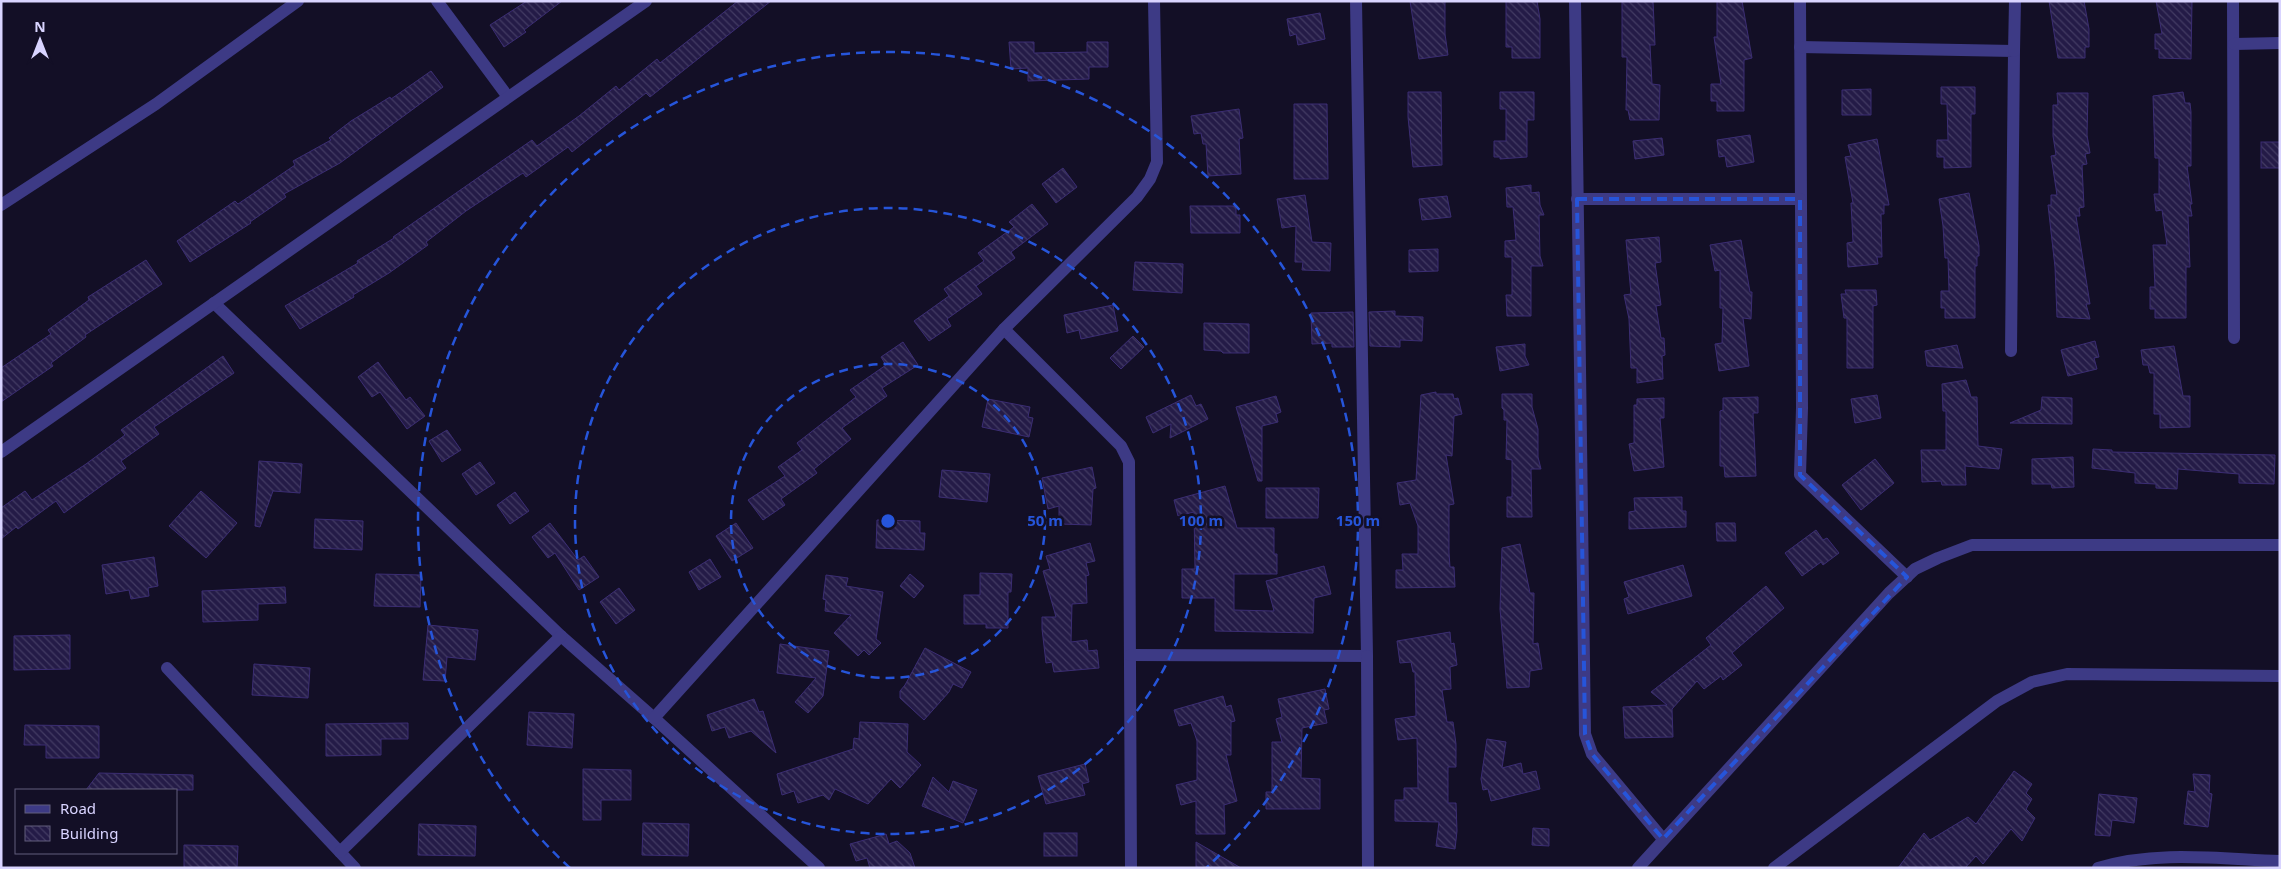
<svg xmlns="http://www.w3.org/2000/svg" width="2281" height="869" viewBox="0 0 2281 869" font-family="'Noto Sans',sans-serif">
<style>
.building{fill:url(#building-back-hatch);stroke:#3b2d73}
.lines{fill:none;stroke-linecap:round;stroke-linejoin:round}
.minor{stroke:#3d3a85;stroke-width:12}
.marked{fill:none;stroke:#2655da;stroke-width:4;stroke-dasharray:10 6;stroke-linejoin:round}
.ring{fill:none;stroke:#2655da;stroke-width:2.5;stroke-dasharray:9 6}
.centre{fill:#2655da;stroke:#130f26;stroke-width:2.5}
.ring-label{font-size:15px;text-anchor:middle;font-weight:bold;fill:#2655da;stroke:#130f26;stroke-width:5;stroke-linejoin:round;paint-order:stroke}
</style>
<defs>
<pattern id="building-back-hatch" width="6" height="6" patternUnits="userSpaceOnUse" patternTransform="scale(1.25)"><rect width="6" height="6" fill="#241b47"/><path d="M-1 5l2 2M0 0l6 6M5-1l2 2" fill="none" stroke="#433b63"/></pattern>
</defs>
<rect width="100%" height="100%" fill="#130f26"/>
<g class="building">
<polygon points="527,1 562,1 524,30 526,32 504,47 490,25"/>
<polygon points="738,1 771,1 650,97 646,93 572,152 568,147 526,177 523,173 466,211 426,242 428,245 389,273 353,295 354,297 300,329 285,306 358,263 357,261 394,238 393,237 532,140 537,146 579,116 616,86 619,90 657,59 660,63"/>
<polygon points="1410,1 1445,1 1445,34 1448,55 1419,59"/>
<polygon points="1506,1 1537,1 1540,19 1540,58 1512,58 1512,47 1506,47"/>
<polygon points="1622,1 1653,1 1655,45 1650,45 1652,84 1660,85 1659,120 1630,120 1628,110 1626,110 1627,57 1622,57"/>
<polygon points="1717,1 1742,1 1752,58 1744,60 1744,111 1717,111 1717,101 1711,101 1711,84 1721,84 1714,37 1717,37"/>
<polygon points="2049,1 2084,1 2089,29 2089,47 2085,47 2085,58 2058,58"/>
<polygon points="2156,1 2192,1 2191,59 2159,58 2159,49 2155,49 2155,34 2162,34"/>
<polygon points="1320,13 1325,39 1298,45 1296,34 1290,36 1287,19"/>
<polygon points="1009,42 1034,42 1034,53 1087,52 1087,42 1108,42 1108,67 1089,67 1089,79 1028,81 1028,68 1011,69"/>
<polygon points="431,71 443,87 340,163 284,194 286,197 250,222 251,223 190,262 177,241 235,201 238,204 295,165 293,161 331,140 329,138 351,121 390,97 391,99"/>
<polygon points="1941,87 1975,87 1975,114 1971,114 1971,167 1944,168 1944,157 1937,157 1937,140 1948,140 1947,104 1941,104"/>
<polygon points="1871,89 1871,115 1842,115 1842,90"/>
<polygon points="1408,92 1441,92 1442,165 1413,167 1408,117"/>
<polygon points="1500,92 1534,92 1534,120 1527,120 1527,157 1500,159 1500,157 1494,157 1494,141 1506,141 1506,109 1500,109"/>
<polygon points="2183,92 2185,103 2190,103 2191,112 2191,166 2187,166 2192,204 2190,204 2192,216 2188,216 2190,267 2186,267 2186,318 2155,318 2155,309 2150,309 2150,287 2155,287 2153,245 2167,245 2162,210 2156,211 2154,194 2159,194 2159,158 2155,158 2153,96"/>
<polygon points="2057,93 2088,93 2087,135 2090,153 2085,154 2087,164 2082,165 2084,207 2079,208 2080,216 2076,216 2090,304 2086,304 2090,319 2057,317 2055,267 2048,205 2051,205 2051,195 2057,195 2051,156 2056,155 2053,136 2053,105 2058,105"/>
<polygon points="1294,104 1327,104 1328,179 1294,179"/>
<polygon points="1239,109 1243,138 1239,139 1241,174 1208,176 1206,144 1203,144 1201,133 1194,134 1191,116"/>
<polygon points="1750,135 1754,162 1727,167 1725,156 1719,157 1717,140"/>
<polygon points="1662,138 1664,155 1635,159 1633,141"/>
<polygon points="1877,139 1889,205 1884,205 1884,214 1881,214 1882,257 1877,257 1878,264 1848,267 1847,243 1853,242 1851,203 1853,203 1845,157 1851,156 1848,145"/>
<rect x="2261" y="142" width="19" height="26"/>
<polygon points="1063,168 1077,187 1056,203 1042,184"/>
<polygon points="1531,185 1531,193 1539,192 1540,205 1544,215 1539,215 1540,256 1543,266 1531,266 1531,316 1507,316 1506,295 1512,295 1512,257 1505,257 1505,241 1516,240 1513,207 1507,207 1506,188"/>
<polygon points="1969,193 1979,246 1979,256 1977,256 1977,266 1975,266 1975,318 1945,318 1945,308 1941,308 1941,291 1949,291 1948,258 1945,258 1943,226 1939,199"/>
<polygon points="1305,195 1312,242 1331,243 1330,271 1302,270 1303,262 1295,262 1296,226 1282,228 1277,199"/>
<polygon points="1447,196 1451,217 1422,220 1419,199"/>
<polygon points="1032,204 1048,224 1011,252 1015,258 976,286 982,294 947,319 951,326 929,341 914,321 949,296 944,289 984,261 978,253 1014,227 1009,222"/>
<polygon points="1190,206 1236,206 1236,215 1240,215 1240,233 1191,233"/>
<polygon points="1659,237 1661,262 1655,263 1661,305 1656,306 1661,338 1664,338 1665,355 1662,356 1663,379 1637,383 1637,368 1631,368 1629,319 1624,295 1631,294 1626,240"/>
<polygon points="1741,240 1750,292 1752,292 1751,319 1743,318 1749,366 1719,371 1715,344 1722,343 1723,308 1720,308 1720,270 1715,271 1710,245"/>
<polygon points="1438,249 1438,271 1409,272 1409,250"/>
<polygon points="146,260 162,284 85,335 86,337 51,363 53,366 1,402 1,368 51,334 48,330 89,300 88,297"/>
<polygon points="1135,262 1183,264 1182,293 1133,290"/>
<polygon points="1845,290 1876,290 1877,305 1873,306 1873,368 1847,368 1847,318 1844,318 1841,294 1846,294"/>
<polygon points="1113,305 1118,331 1081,339 1079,330 1067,333 1064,315"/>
<polygon points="1395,311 1395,316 1423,317 1422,341 1400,340 1400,347 1370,346 1369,312"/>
<polygon points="1353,312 1354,347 1332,347 1332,343 1312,344 1311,313"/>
<polygon points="1204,323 1249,324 1249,353 1223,353 1221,351 1204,350"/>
<polygon points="1133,336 1144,347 1121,369 1110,358"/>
<polygon points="2095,341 2099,357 2094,358 2097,369 2068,376 2061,350"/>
<polygon points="903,342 918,365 882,388 887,396 842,428 851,439 814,469 817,473 781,499 785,505 763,520 748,500 785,476 778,467 802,450 797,443 856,397 850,390 886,365 881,357"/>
<polygon points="1525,344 1525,356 1529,365 1500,371 1496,347"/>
<polygon points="1957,345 1963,368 1927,366 1925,351"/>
<polygon points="2174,346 2183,396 2190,396 2190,427 2160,428 2160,414 2154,414 2154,373 2150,373 2148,365 2143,365 2141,350"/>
<polygon points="223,356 234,373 154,427 159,434 121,461 126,468 64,513 56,501 18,529 16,527 1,539 1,508 25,491 32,500 86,464 125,435 121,430"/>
<polygon points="378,362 406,400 410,397 425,416 407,429 380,392 372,397 358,377"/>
<polygon points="1966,380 1971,397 1977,397 1978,446 2002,449 1999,469 1965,466 1966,485 1942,485 1941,481 1922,482 1921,450 1946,450 1946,411 1943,411 1942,384"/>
<polygon points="1436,392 1436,394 1453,394 1454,399 1458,398 1462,414 1454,416 1452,456 1446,455 1454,504 1449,505 1449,553 1450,567 1454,567 1455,587 1396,588 1396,570 1403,570 1402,554 1418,554 1418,526 1410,503 1400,505 1397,483 1416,480 1421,395"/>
<polygon points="1502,394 1532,394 1532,407 1538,429 1538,457 1541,469 1531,469 1532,517 1507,517 1507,497 1512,497 1512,460 1506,459 1507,420 1504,420 1504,410 1502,408"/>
<polygon points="1191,395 1196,406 1201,404 1208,419 1170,438 1171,424 1153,433 1146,417"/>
<polygon points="1877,395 1881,418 1855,423 1851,399"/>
<polygon points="1276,396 1281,412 1276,414 1278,422 1262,426 1262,481 1258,481 1236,407"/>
<polygon points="1758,397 1758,413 1753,413 1756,476 1725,477 1724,466 1720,466 1720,411 1723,410 1723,398"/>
<polygon points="2042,397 2072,398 2072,424 2010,423 2041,410"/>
<polygon points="1664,398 1664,418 1660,418 1664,467 1634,471 1629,444 1634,443 1634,405 1637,405 1637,399"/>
<polygon points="988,399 1030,407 1028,417 1033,418 1029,437 982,427"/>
<polygon points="447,430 461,450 442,462 429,441"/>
<polygon points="2093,449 2112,450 2112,452 2275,455 2274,484 2239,483 2239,474 2178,469 2177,489 2156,488 2156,484 2135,483 2135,473 2092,468"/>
<polygon points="2073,457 2074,487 2052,488 2051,484 2032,484 2032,459"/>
<polygon points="1875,459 1894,483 1861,510 1842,485"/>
<polygon points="259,461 302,464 300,493 273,491 260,527 255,526"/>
<polygon points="480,462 495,483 476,495 462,474"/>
<polygon points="1092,467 1096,488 1093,489 1091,525 1059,524 1059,506 1048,509 1042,478"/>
<polygon points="942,470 990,474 987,502 939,497"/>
<polygon points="1225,486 1237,528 1274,528 1274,554 1277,554 1277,574 1234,574 1234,610 1274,611 1266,581 1324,566 1331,594 1314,598 1313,633 1215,631 1215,598 1182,598 1182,569 1195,569 1194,512 1178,516 1174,500"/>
<polygon points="1266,488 1319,488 1318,518 1266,518"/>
<polygon points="201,491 237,523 206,558 169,526"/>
<polygon points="515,492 529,511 510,524 497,505"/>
<polygon points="1682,497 1682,511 1686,511 1686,527 1629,529 1629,512 1635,511 1634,498"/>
<polygon points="315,519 363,521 362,550 314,548"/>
<polygon points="877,520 920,521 920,533 925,533 924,550 876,548"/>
<polygon points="550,523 578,560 584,556 599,577 579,590 555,553 548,558 532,537"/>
<polygon points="736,523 753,548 732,561 716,536"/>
<polygon points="1716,523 1735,523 1736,541 1717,541"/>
<polygon points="1816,530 1823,540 1827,538 1839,553 1823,565 1821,562 1802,576 1785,553"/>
<polygon points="1090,543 1095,561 1086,563 1089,575 1086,576 1087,603 1072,604 1071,642 1087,640 1088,651 1097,650 1099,668 1054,672 1052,662 1046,663 1042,629 1042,617 1056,617 1043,571 1050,569 1046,556"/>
<polygon points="1520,544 1530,593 1534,593 1533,644 1538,643 1542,669 1530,671 1529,687 1507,688 1500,609 1502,548"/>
<polygon points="154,557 158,586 148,588 149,596 131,599 129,590 106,594 102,565"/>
<polygon points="710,559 721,577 699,590 689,572"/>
<polygon points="1683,565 1692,596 1628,614 1624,599 1629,597 1624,582"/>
<polygon points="980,573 1012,574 1011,592 1008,592 1008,628 986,628 986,624 964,624 964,595 980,595"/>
<polygon points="376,574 421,575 420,607 374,606"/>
<polygon points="910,574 924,586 914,598 900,586"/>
<polygon points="826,575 848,578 846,586 883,592 876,639 881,643 869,655 864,650 858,656 834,633 851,615 825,611 826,600 823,599"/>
<polygon points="1766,586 1784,608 1732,653 1742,665 1723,680 1721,676 1704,689 1697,681 1672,709 1673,737 1625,738 1623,707 1667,705 1651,692 1711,645 1706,638"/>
<polygon points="285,587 286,603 258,604 258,620 203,622 202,591"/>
<polygon points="619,588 635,610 616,624 600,602"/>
<polygon points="428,625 478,630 475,660 447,657 445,681 423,680"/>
<polygon points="1450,632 1451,644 1454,643 1457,665 1450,667 1451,689 1442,690 1447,722 1453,722 1456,744 1456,767 1448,767 1448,803 1456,803 1457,831 1455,849 1436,846 1439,822 1395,821 1395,800 1404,800 1404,788 1418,788 1417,738 1398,740 1395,719 1416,716 1415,672 1413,672 1411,662 1400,663 1397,641"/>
<polygon points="70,635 70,669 14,670 14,636"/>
<polygon points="780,644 829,651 823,696 808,713 795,702 816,678 777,673"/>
<polygon points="925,648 971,672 962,688 953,684 949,692 924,720 900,698 900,691 905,685"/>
<polygon points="254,664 310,668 308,698 252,695"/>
<polygon points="1325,689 1329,709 1324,710 1327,723 1302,728 1301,778 1320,779 1320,809 1266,809 1266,792 1272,792 1272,742 1282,742 1276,719 1282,717 1278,699"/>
<polygon points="1223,696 1226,707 1231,705 1235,721 1231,722 1231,755 1226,755 1237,801 1224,805 1225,834 1196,834 1196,801 1181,805 1176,785 1197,780 1197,741 1191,723 1179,726 1174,710"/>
<polygon points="754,699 759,712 763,711 776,753 751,731 729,738 725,727 712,731 707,715"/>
<polygon points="529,712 574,714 572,748 527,745"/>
<polygon points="860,722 908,724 907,752 921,765 900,788 891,779 868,804 835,789 829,800 823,795 798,803 794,791 782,795 777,774 853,749 854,738 859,739"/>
<polygon points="408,723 408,739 381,739 381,755 326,756 326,724"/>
<polygon points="25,725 99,726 99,758 46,758 46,745 24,745"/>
<polygon points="1487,739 1506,742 1502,768 1521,763 1523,774 1536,771 1540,789 1491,801 1488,789 1483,790 1481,779"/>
<polygon points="1085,764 1089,782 1082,784 1085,795 1046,804 1038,776"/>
<polygon points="583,769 631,770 631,800 601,800 601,820 583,820"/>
<polygon points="2014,771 2032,784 2026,793 2032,799 2026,809 2035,818 2022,841 2011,829 1983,864 1976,856 1965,868 1898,868 1924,833 1930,840 1968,817 1976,824"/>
<polygon points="99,773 193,775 193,790 86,790"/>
<polygon points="2193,774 2210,775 2209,793 2212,794 2208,827 2184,824 2188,791 2195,792"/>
<polygon points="933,777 949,792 953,781 977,790 963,823 922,806"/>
<polygon points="2099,794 2137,798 2134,823 2112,820 2110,836 2095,835"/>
<polygon points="643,823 689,824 688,856 642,855"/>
<polygon points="419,824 476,826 475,856 418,855"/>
<polygon points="1533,828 1549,829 1549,846 1532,845"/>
<rect x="1044" y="833" width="33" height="23"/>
<polygon points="886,834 889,844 897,841 910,853 915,868 870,868 867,858 856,861 850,844"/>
<polygon points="1196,842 1241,868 1196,868"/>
<polygon points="184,845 238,846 237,868 184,868"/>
</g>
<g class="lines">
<g class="minor">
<polyline points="437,1 508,97"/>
<polyline points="1575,1 1585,734 1592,754 1663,839"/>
<polyline points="1800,1 1802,408 1800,475 1907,577"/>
<polyline points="2233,1 2234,338"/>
<polyline points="2234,44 2280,43"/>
<polyline points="1800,47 2014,51 2011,351"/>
<polyline points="2014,51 2015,1"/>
<polyline points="1577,199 1800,199"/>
<polyline points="1,205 156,104 298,1"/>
<polyline points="214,303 561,636 654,718 819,868"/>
<polyline points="1004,329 1121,446 1129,462 1131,868"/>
<polyline points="1,452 646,1"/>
<polyline points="1130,655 1367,656 1356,1"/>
<polyline points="1367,656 1368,868"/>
<polyline points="167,668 355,868"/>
<polyline points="654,718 1004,329 1137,197 1150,179 1157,162 1154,1"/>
<polyline points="340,852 561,636"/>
<polyline points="1638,868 1889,593 1915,569 1938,558 1972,545 2280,545"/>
<polyline points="1774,868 1997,701 2032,682 2067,674 2280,676"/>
<path d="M 2098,868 C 2156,850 2220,859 2280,861"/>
</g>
</g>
<path class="marked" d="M 1577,199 L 1800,199 L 1800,475 L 1907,577 L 1663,839 L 1592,754 L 1585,734 Z"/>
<g class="ring">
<circle cx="888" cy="521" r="157"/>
<circle cx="888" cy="521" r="313"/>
<path d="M570 868A470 470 0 1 1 1206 868"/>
</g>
<circle cx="888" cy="521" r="8" class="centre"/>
<g class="ring-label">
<text x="1045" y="526">50 m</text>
<text x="1201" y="526">100 m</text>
<text x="1358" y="526">150 m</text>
</g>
<rect width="2281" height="869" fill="none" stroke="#d9d4ff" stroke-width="5"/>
<rect x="15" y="789" width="162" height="65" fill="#130f26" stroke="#625e7d"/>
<rect x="25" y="805" width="25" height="8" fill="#3d3a85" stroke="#625e7d"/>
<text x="60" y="814" font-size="15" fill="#d9d4ff">Road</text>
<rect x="25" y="826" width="25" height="15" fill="url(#building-back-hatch)" stroke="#625e7d"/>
<text x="60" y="839" font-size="15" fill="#d9d4ff">Building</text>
<g transform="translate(40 40)" stroke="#130f26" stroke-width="4" paint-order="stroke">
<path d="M0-4L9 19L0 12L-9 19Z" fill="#d9d4ff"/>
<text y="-8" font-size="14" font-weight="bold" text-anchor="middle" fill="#d9d4ff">N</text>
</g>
</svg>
